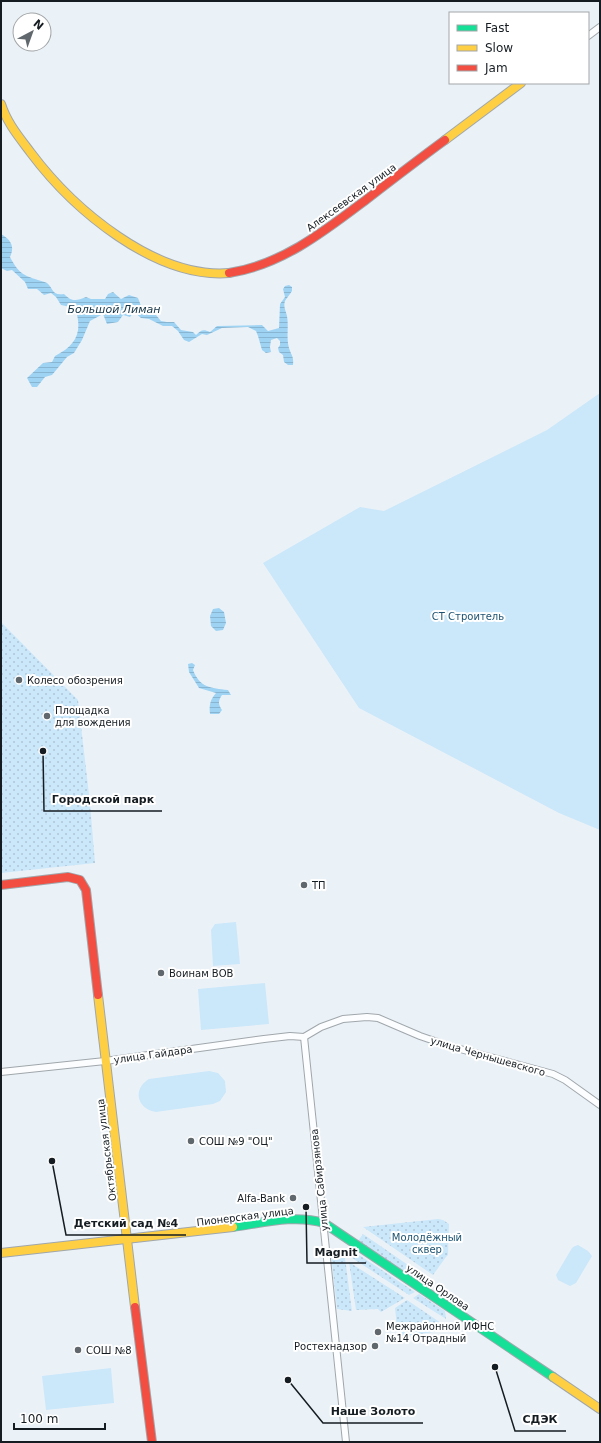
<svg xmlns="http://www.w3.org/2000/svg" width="601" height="1443" viewBox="0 0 601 1443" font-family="'DejaVu Sans',sans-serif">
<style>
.grass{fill:url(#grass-dots)}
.garden{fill:#cbe7fa}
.water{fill:url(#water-rules)}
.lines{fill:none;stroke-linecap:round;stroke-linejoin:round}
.street-casing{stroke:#a0a7ac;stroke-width:8}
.fast-casing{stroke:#a0a7ac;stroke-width:10}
.slow-casing{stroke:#a0a7ac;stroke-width:10}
.jam-casing{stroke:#a0a7ac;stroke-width:10}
.street{stroke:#fcfdfe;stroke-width:6}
.fast{stroke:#16e098;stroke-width:8}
.slow{stroke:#ffcf43;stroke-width:8}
.jam{stroke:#f24e42;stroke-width:8}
.poi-dot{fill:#61686d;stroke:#fff;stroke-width:1.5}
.labels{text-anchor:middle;stroke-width:4;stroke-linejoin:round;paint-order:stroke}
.street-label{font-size:10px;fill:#161d22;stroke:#fff}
.park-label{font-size:10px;fill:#1c5271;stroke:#fff}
.poi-label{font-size:10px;fill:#161d22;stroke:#fff;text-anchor:start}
.water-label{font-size:11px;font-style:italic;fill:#133346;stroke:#fff}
.leader{fill:none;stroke:#161d22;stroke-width:1.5}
.callout-dot{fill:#161d22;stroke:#fff;stroke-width:1.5}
.callout-label{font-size:11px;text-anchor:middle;font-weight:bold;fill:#161d22;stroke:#fff;stroke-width:4;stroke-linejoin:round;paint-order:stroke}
</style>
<defs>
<pattern id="grass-dots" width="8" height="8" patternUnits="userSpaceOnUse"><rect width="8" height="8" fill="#cbe7fa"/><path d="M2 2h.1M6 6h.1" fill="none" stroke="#aec6d6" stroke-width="1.8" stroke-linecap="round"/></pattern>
<pattern id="water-rules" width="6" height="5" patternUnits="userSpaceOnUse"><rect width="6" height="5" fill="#9fd3f4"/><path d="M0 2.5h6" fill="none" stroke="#88b5d1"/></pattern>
</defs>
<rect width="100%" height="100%" fill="#ebf2f7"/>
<g class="grass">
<polygon points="1,622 78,700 90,803 95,863 1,873"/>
<polygon points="438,1219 443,1220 449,1224 448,1255 446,1257 433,1275 363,1227"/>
<polygon points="363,1234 427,1278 423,1284 358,1241"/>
<polygon points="332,1250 345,1258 352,1311 337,1309 331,1254"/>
<polygon points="353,1251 415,1292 409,1295 349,1256"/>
<polygon points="349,1262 405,1298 381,1312 378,1309 356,1310"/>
<polygon points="419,1294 445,1311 446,1319 413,1298"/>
<polygon points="407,1300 447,1327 448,1330 398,1337 395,1308"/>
</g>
<g class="garden">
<polygon points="600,393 600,830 559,813 359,708 263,563 360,507 384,511 547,430"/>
<polygon points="236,922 240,964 213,966 211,930 215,924"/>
<polygon points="265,983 269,1024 201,1030 198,989"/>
<path d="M 209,1071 L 218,1073 L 225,1081 L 226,1092 L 220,1101 L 213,1104 L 156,1112 C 137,1109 132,1089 149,1079 Z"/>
<polygon points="578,1245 588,1251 592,1256 576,1283 570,1286 558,1280 556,1275 572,1248 575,1246"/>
<polygon points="111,1368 114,1403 46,1410 42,1376"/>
</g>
<g class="water">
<path d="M 1,234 C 11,240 15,246 10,257 C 18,272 22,275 38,280 C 41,281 45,282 47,283 C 54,289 52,296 64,294 C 72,302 76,301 86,297 L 91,299 L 105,299 L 108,294 L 113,292 L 121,299 L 129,295 L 138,298 L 143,311 L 156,315 L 161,321 L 167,322 L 174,322 L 181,330 L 193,332 L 196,335 C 201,330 203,329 210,332 L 217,326 L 262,325 L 268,331 L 279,328 L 280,304 L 285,297 L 283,289 L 285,286 L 289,285 L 292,287 L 292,291 C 290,294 287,298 285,301 C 283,307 286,311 287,316 C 289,327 286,337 289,348 C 291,355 294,356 293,365 L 288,365 L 284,362 L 283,355 L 279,352 L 278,348 L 280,345 L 280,341 L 277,338 L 271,340 L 270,347 L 271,352 L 266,353 L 262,350 L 258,336 L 256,331 L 248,327 L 222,328 L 207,335 L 202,334 L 189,342 L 184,340 L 178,331 L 172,326 L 163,326 L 149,319 L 141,318 L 134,312 L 130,317 L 123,315 L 118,322 L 107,324 L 103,314 L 90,321 L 82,340 L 74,353 L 67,357 L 52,375 L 45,377 L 37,387 L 32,387 L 27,378 L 43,363 L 52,362 L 55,356 C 77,345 83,331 75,308 L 61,305 L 56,297 L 51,293 L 44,295 L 37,289 L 28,289 L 25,282 L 12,270 L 7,271 L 1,268 Z"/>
<polygon points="219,608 224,612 226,623 223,630 216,631 211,626 210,616 213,609"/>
<path d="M 192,663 L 195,665 L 193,670 C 200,688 211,688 228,690 L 231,695 L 222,695 C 218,701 218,704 222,710 L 219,714 L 210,714 C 209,705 210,700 216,693 L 199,688 L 189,672 L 188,664 Z"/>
</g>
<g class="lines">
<g class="street-casing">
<g id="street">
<polyline points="588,36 600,27"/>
<polyline points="304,1037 346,1442"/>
<polyline points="304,1037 321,1027 343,1019 367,1017 378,1018 420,1036 449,1046 553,1074 565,1080 600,1105"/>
<polyline points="1,1072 105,1061 264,1039 290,1036 304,1037"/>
</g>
</g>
<g class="fast-casing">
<path id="fast" d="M 233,1227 C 262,1223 295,1214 324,1223 L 553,1377"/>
</g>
<g class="slow-casing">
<g id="slow">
<path d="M 1,104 C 7,123 19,137 31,153 C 73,209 155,279 229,273"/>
<polyline points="445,140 521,83"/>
<polyline points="98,995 135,1307"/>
<polyline points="1,1253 233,1227"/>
<polyline points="553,1377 600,1409"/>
</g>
</g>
<g class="jam-casing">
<g id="jam">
<path d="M 229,273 C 282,265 326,230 367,199 C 393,179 419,159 445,140"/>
<polyline points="1,885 68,877 80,880 86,890 98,995"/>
<polyline points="135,1307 152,1442"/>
</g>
</g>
<use href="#street" class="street"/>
<use href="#fast" class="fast"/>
<use href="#slow" class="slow"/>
<use href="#jam" class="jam"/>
</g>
<g class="poi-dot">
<circle cx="19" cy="680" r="4"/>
<circle cx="47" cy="716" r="4"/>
<circle cx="304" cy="885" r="4"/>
<circle cx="161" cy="973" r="4"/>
<circle cx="191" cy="1141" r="4"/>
<circle cx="293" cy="1198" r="4"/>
<circle cx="378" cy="1332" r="4"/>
<circle cx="375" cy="1346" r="4"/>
<circle cx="78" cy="1350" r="4"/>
</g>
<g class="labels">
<g class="street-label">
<text transform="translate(351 197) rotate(-36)" y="4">Алексеевская улица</text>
<text transform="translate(153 1054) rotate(-8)" y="4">улица Гайдара</text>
<text transform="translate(488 1056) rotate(16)" y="4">улица Чернышевского</text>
<text transform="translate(106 1150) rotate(-97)" y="4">Октябрьская улица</text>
<text transform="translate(319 1180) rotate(-96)" y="4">улица Сабирзянова</text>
<text transform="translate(245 1216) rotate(-7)" y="4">Пионерская улица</text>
<text transform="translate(438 1287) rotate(34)" y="4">улица Орлова</text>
</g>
<g class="park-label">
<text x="468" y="620">СТ Строитель</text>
<text x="427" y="1241">Молодёжный<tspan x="427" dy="12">сквер</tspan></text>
</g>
<g class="poi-label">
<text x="27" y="684">Колесо обозрения</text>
<text x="55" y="714">Площадка<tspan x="55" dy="12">для вождения</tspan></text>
<text x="312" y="889">ТП</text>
<text x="169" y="977">Воинам ВОВ</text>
<text x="199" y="1145">СОШ №9 "ОЦ"</text>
<text x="285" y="1202" text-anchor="end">Alfa-Bank</text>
<text x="386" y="1330">Межрайонной ИФНС<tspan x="386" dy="12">№14 Отрадный</tspan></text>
<text x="367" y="1350" text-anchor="end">Ростехнадзор</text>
<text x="86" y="1354">СОШ №8</text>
</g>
<g class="water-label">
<text x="114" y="313">Большой Лиман</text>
</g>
</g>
<path class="leader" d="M43 751L44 811H162M52 1161L66 1235H186M306 1207L307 1263H366M288 1380L323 1423H423M495 1367L515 1431H566"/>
<g class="callout-dot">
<circle cx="43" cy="751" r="4"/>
<circle cx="52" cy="1161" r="4"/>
<circle cx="306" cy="1207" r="4"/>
<circle cx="288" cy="1380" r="4"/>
<circle cx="495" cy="1367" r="4"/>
</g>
<g class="callout-label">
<text x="103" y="803">Городской парк</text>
<text x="126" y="1227">Детский сад №4</text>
<text x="336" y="1256">Magnit</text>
<text x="373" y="1415">Наше Золото</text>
<text x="540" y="1423">СДЭК</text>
</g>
<rect width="601" height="1443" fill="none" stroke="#161d22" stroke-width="4"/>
<rect x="449" y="12" width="140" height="72" fill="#ffffff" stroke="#a2a5a7"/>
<rect x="457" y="25" width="20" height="6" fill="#16e098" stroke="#a2a5a7"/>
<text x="485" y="32" font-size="12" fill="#161d22">Fast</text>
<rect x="457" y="45" width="20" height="6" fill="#ffcf43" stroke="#a2a5a7"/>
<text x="485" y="52" font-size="12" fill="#161d22">Slow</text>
<rect x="457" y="65" width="20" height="6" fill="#f24e42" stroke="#a2a5a7"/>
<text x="485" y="72" font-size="12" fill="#161d22">Jam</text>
<g transform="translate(32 32) rotate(41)"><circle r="19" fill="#ffffff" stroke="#a2a5a7"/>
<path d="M0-3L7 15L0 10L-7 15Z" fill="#61686d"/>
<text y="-6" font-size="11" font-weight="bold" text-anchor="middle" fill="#161d22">N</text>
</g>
<path d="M14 1423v6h91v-6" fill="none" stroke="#161d22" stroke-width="2"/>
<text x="20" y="1423" font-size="12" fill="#161d22" stroke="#ffffff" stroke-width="3" paint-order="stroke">100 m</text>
</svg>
